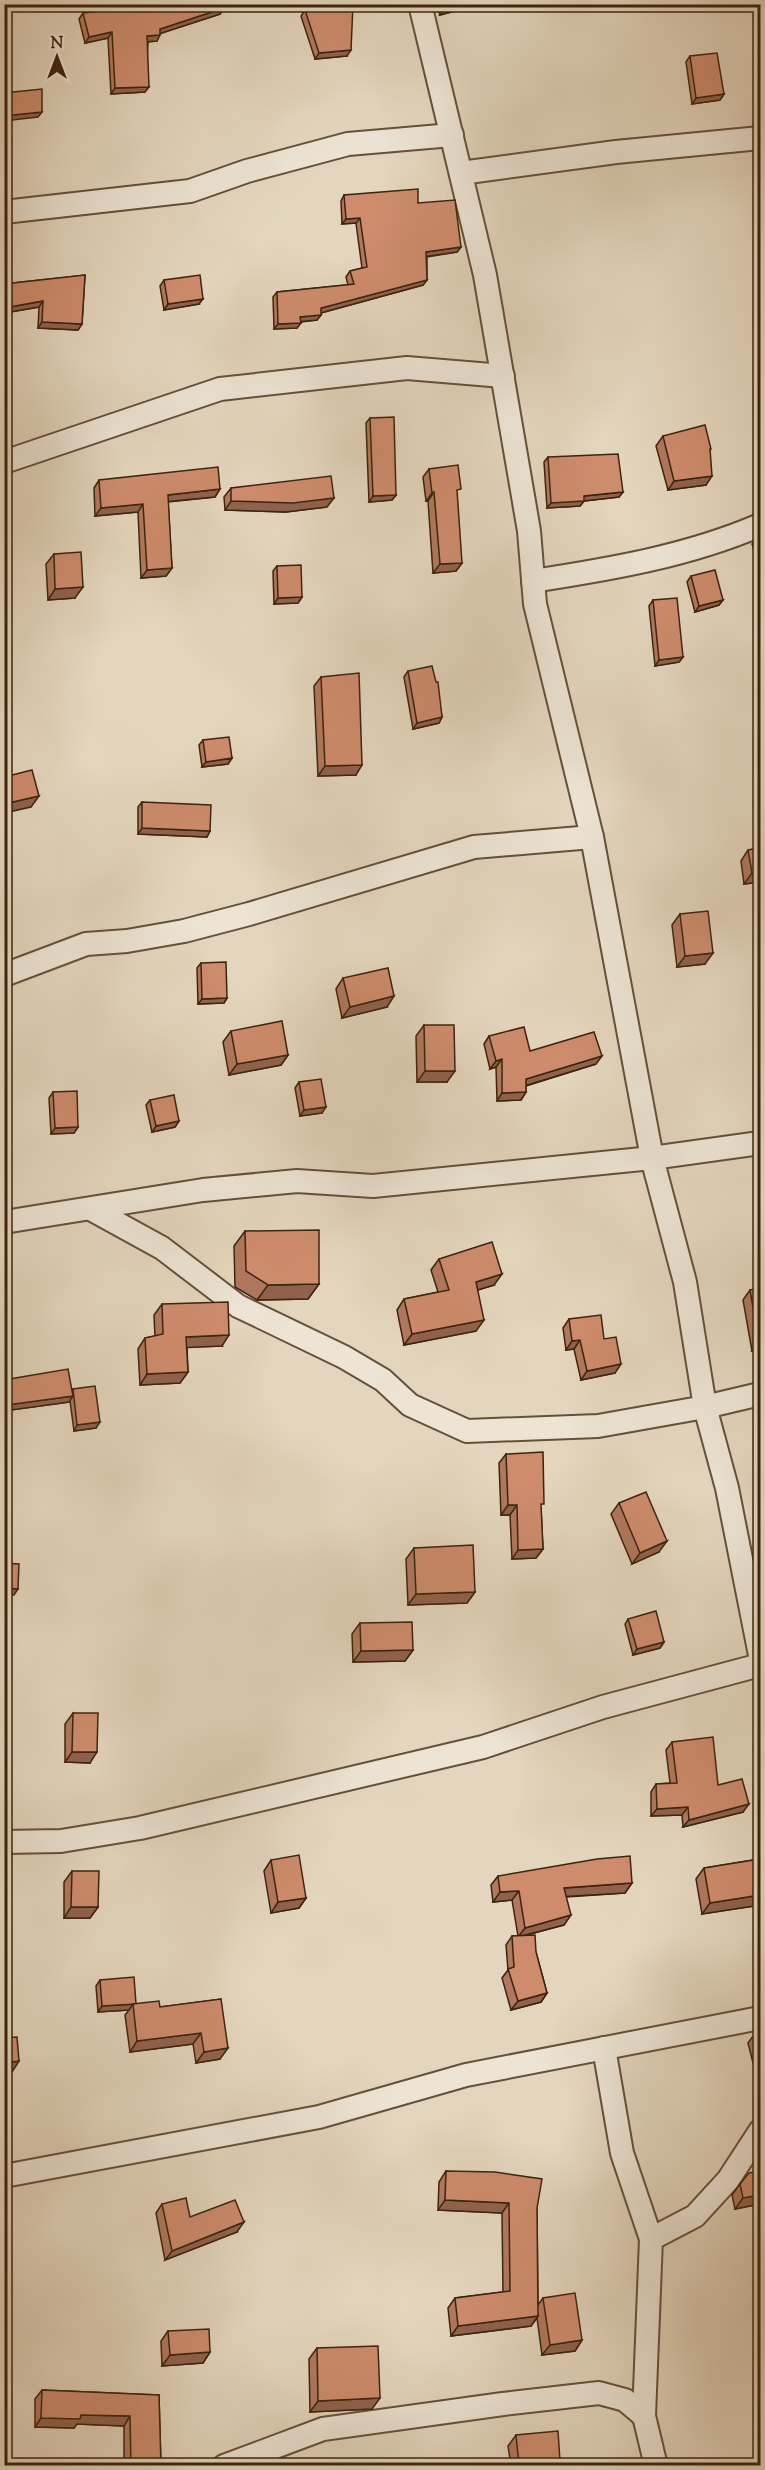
<svg xmlns="http://www.w3.org/2000/svg" width="765" height="2470" viewBox="0 0 765 2470" font-family="'Sorts Mill Goudy',serif">
<style>
.lines{fill:none;stroke-linecap:round;stroke-linejoin:round}
.street-casing{stroke:#665039;stroke-width:26}
.street{stroke:#ede4d5;stroke-width:22}
.wall{fill:#b1785e;stroke:#3c230d;stroke-width:1.5}
.shaded-wall{fill:#90624c;stroke:#3c230d;stroke-width:1.5}
.building{fill:#ce8c6d;stroke:#3c230d;stroke-width:1.5}
</style>
<rect width="100%" height="100%" fill="#e4d6be"/>
<filter id="stains"><feTurbulence type="fractalNoise" baseFrequency=".00333" numOctaves="4"/><feColorMatrix values="0 0 0 0 .2 0 0 0 0 .09 0 0 0 0 .02 0 0 0 .5 -.17"/></filter>
<radialGradient id="worn" r=".72"><stop offset=".6" stop-color="#630" stop-opacity="0"/><stop offset="1" stop-color="#630" stop-opacity=".3"/></radialGradient>
<g class="lines">
<g class="street-casing">
<g id="street">
<polyline points="420,4 485,275 529,531 535,604 592,837 652,1158 685,1282 705,1407 727,1488 760,1655"/>
<polyline points="461,173 616,152 760,138"/>
<polyline points="4,212 190,191 247,171 348,144 452,135"/>
<polyline points="4,462 220,389 407,368 503,376"/>
<path d="M 533,581 C 611,569 688,556 760,525"/>
<polyline points="4,975 86,944 127,941 184,931 249,914 474,847 592,837"/>
<polyline points="91,1209 162,1248 238,1306 344,1357 383,1380 410,1405 467,1431 598,1426 705,1407 760,1394"/>
<polyline points="4,1222 203,1190 297,1181 373,1186 652,1158 760,1143"/>
<polyline points="4,1842 61,1841 140,1828 483,1747 603,1707 760,1665"/>
<polyline points="604,2048 622,2153 651,2239 644,2416 656,2466"/>
<polyline points="4,2176 319,2117 466,2075 760,2018"/>
<polyline points="651,2239 695,2216 728,2180 760,2131"/>
<polyline points="224,2466 323,2429 503,2404 599,2393 625,2400 644,2416"/>
</g>
</g>
<use href="#street" class="street"/>
</g>
<g class="wall">
<polygon points="436,4 465,4 462,9 440,15"/>
<polygon points="224,8 220,14 160,33 157,41 148,42 145,92 111,94 108,38 85,43 79,19 83,13"/>
<polygon points="305,10 347,56 315,59 301,16"/>
<polygon points="690,56 724,94 720,100 692,104 686,62"/>
<polygon points="344,195 418,203 461,247 457,252 427,257 427,280 423,285 321,313 321,315 317,320 301,322 297,328 274,329 273,297 277,292 348,285 346,277 350,271 362,268 356,223 342,224 341,201"/>
<polygon points="85,275 82,324 78,330 38,328 39,307 4,313 4,284"/>
<polygon points="164,280 199,304 164,310 160,286"/>
<polygon points="370,418 396,495 392,500 369,502 366,423"/>
<polygon points="663,436 710,451 706,485 668,490 656,446"/>
<polygon points="548,457 623,492 619,497 584,501 580,506 547,508 544,462"/>
<polygon points="429,469 462,563 456,571 433,573 428,501 426,501 423,477"/>
<polygon points="99,480 220,489 215,497 168,502 172,568 166,576 141,578 138,512 95,516 94,488"/>
<polygon points="231,488 327,507 286,512 225,510 224,497"/>
<polygon points="760,533 760,565 752,544"/>
<polygon points="54,554 75,598 48,600 46,564"/>
<polygon points="277,566 302,597 298,603 274,604 273,571"/>
<polygon points="691,576 723,600 719,605 695,612 687,582"/>
<polygon points="653,600 683,657 679,662 655,666 649,606"/>
<polygon points="408,671 436,682 442,717 439,723 413,729 404,677"/>
<polygon points="321,677 356,775 318,776 314,686"/>
<polygon points="203,740 232,758 228,764 202,767 199,745"/>
<polygon points="142,802 210,831 207,837 138,834 138,807"/>
<polygon points="760,848 760,882 744,884 741,861 748,850"/>
<polygon points="680,914 705,964 677,967 672,925"/>
<polygon points="201,963 227,998 224,1003 198,1004 197,968"/>
<polygon points="343,978 387,1007 342,1018 336,989"/>
<polygon points="424,1025 447,1082 417,1082 416,1036"/>
<polygon points="231,1031 288,1055 281,1065 229,1075 223,1042"/>
<polygon points="489,1036 530,1051 596,1064 526,1086 526,1092 521,1100 497,1101 496,1067 490,1069 484,1044"/>
<polygon points="299,1082 322,1113 300,1116 295,1088"/>
<polygon points="53,1092 78,1127 74,1133 51,1134 49,1098"/>
<polygon points="150,1100 179,1121 175,1127 152,1132 146,1105"/>
<polygon points="245,1231 319,1284 308,1299 257,1300 235,1287 234,1246"/>
<polygon points="439,1259 494,1285 477,1290 476,1331 404,1345 397,1310 404,1299 438,1292 431,1270"/>
<polygon points="760,1288 760,1349 752,1351 743,1300 750,1290"/>
<polygon points="162,1304 222,1346 187,1347 188,1372 180,1383 140,1385 138,1349 145,1338 155,1336 154,1315"/>
<polygon points="569,1319 604,1339 615,1373 581,1380 574,1349 566,1350 563,1328"/>
<polygon points="4,1380 72,1391 73,1389 96,1428 74,1431 70,1401 69,1402 4,1411"/>
<polygon points="506,1454 541,1509 543,1549 536,1558 512,1559 510,1515 501,1515 499,1463"/>
<polygon points="619,1503 659,1552 632,1564 611,1514"/>
<polygon points="414,1548 475,1592 467,1603 408,1605 406,1559"/>
<polygon points="628,1619 664,1642 660,1648 633,1655 625,1624"/>
<polygon points="360,1623 413,1650 405,1661 353,1662 352,1634"/>
<polygon points="73,1713 90,1763 65,1762 65,1724"/>
<polygon points="672,1742 718,1785 743,1812 683,1827 682,1815 651,1816 651,1792 656,1784 670,1783 666,1750"/>
<polygon points="760,1859 760,1905 702,1914 696,1879 704,1868"/>
<polygon points="271,1860 306,1898 299,1908 271,1913 264,1871"/>
<polygon points="72,1871 98,1907 90,1918 64,1918 64,1882"/>
<polygon points="498,1876 632,1883 625,1893 566,1897 564,1925 527,1935 536,1952 547,1993 541,2002 511,2010 502,1978 508,1970 506,1945 512,1936 518,1936 512,1900 493,1902 491,1885"/>
<polygon points="100,1980 136,2004 160,2007 221,1999 220,2059 196,2063 193,2044 130,2052 125,2015 129,2010 98,2012 96,1986"/>
<polygon points="760,2031 760,2091 748,2043 756,2032"/>
<polygon points="446,2171 537,2208 538,2305 543,2298 582,2340 575,2351 542,2355 537,2318 531,2326 451,2336 448,2308 455,2298 503,2292 502,2213 438,2210 439,2182"/>
<polygon points="740,2184 760,2204 735,2209 732,2195"/>
<polygon points="162,2204 190,2217 237,2232 165,2260 156,2213"/>
<polygon points="168,2331 210,2352 203,2363 162,2366 161,2341"/>
<polygon points="317,2348 372,2409 310,2412 309,2359"/>
<polygon points="42,2390 159,2395 161,2466 124,2466 124,2426 77,2424 74,2428 35,2427 35,2399"/>
<polygon points="516,2435 560,2461 557,2466 511,2466 508,2446"/>
</g>
<g class="shaded-wall">
<polygon points="462,4 465,4 462,9 440,15 444,10"/>
<polygon points="224,8 220,14 156,35 160,29"/>
<polygon points="112,32 108,38 85,43 89,37"/>
<polygon points="160,35 157,41 143,42 147,36"/>
<polygon points="351,50 347,56 315,59 319,53"/>
<polygon points="149,87 145,92 111,94 115,88"/>
<polygon points="724,94 720,100 692,104 696,98"/>
<polygon points="42,112 38,117 4,121 4,116"/>
<polygon points="360,218 356,223 342,224 346,219"/>
<polygon points="461,247 457,252 422,257 426,252"/>
<polygon points="427,280 423,285 317,314 321,308"/>
<polygon points="203,299 199,304 164,310 168,304"/>
<polygon points="43,301 39,307 4,313 4,308"/>
<polygon points="321,315 317,320 296,322 300,317"/>
<polygon points="42,322 82,324 78,330 38,328"/>
<polygon points="301,323 297,328 274,329 278,324"/>
<polygon points="712,476 706,485 668,490 674,481"/>
<polygon points="220,489 215,497 163,502 168,495"/>
<polygon points="434,492 428,501 426,501 432,493"/>
<polygon points="623,492 619,497 584,501 580,506 547,508 551,503 584,496"/>
<polygon points="396,495 392,500 369,502 373,496"/>
<polygon points="334,498 327,507 286,512 225,510 231,501"/>
<polygon points="143,504 138,512 95,516 101,508"/>
<polygon points="4,554 9,555 5,560 4,560"/>
<polygon points="462,563 456,571 433,573 440,564"/>
<polygon points="172,568 166,576 141,578 147,570"/>
<polygon points="83,587 75,598 48,600 55,589"/>
<polygon points="302,597 298,603 274,604 278,598"/>
<polygon points="723,600 719,605 695,612 699,606"/>
<polygon points="683,657 679,662 655,666 659,660"/>
<polygon points="442,717 439,723 413,729 417,723"/>
<polygon points="232,758 228,764 202,767 206,762"/>
<polygon points="362,765 356,775 318,776 325,766"/>
<polygon points="39,796 31,807 4,813 4,804"/>
<polygon points="142,828 210,831 207,837 138,834"/>
<polygon points="760,872 760,882 744,884 752,873"/>
<polygon points="713,953 705,964 677,967 685,956"/>
<polygon points="394,996 387,1007 342,1018 350,1007"/>
<polygon points="227,998 224,1003 198,1004 202,999"/>
<polygon points="288,1055 281,1065 229,1075 237,1064"/>
<polygon points="602,1056 596,1064 521,1087 526,1079"/>
<polygon points="502,1059 496,1067 490,1069 496,1061"/>
<polygon points="425,1071 455,1071 447,1082 417,1082"/>
<polygon points="526,1092 521,1100 497,1101 502,1093"/>
<polygon points="326,1107 322,1113 300,1116 304,1110"/>
<polygon points="179,1121 175,1127 152,1132 156,1126"/>
<polygon points="78,1127 74,1133 51,1134 55,1128"/>
<polygon points="502,1274 494,1285 468,1293 476,1282"/>
<polygon points="319,1284 308,1299 257,1300 268,1285"/>
<polygon points="484,1320 476,1331 404,1345 412,1334"/>
<polygon points="229,1335 222,1346 178,1348 186,1337"/>
<polygon points="580,1340 574,1349 566,1350 572,1341"/>
<polygon points="760,1340 760,1349 752,1351 759,1341"/>
<polygon points="621,1364 615,1373 581,1380 587,1371"/>
<polygon points="188,1372 180,1383 140,1385 147,1374"/>
<polygon points="73,1396 69,1402 4,1411 4,1408 7,1405"/>
<polygon points="100,1422 96,1428 74,1431 77,1425"/>
<polygon points="508,1505 517,1505 510,1515 501,1515"/>
<polygon points="667,1541 659,1552 632,1564 640,1553"/>
<polygon points="543,1549 536,1558 512,1559 518,1550"/>
<polygon points="4,1588 18,1589 14,1595 4,1594"/>
<polygon points="475,1592 467,1603 408,1605 416,1594"/>
<polygon points="664,1642 660,1648 633,1655 637,1649"/>
<polygon points="413,1650 405,1661 353,1662 361,1651"/>
<polygon points="72,1752 97,1752 90,1763 65,1762"/>
<polygon points="749,1804 743,1812 683,1827 689,1820"/>
<polygon points="688,1807 682,1815 651,1816 657,1809"/>
<polygon points="632,1883 625,1893 557,1897 564,1888"/>
<polygon points="519,1891 512,1900 493,1902 500,1892"/>
<polygon points="760,1895 760,1905 702,1914 710,1903"/>
<polygon points="306,1898 299,1908 271,1913 278,1902"/>
<polygon points="71,1907 98,1907 90,1918 64,1918"/>
<polygon points="571,1915 564,1925 518,1937 525,1928"/>
<polygon points="547,1993 541,2002 511,2010 518,2001"/>
<polygon points="133,2004 129,2010 98,2012 102,2006"/>
<polygon points="201,2033 193,2044 130,2052 137,2041"/>
<polygon points="228,2048 220,2059 196,2063 204,2052"/>
<polygon points="19,2061 12,2072 4,2073 4,2063"/>
<polygon points="760,2195 760,2204 735,2209 743,2198"/>
<polygon points="445,2200 509,2203 502,2213 438,2210"/>
<polygon points="244,2222 237,2232 165,2260 172,2251"/>
<polygon points="538,2316 531,2326 451,2336 458,2326"/>
<polygon points="582,2340 575,2351 542,2355 550,2345"/>
<polygon points="210,2352 203,2363 162,2366 170,2355"/>
<polygon points="380,2398 372,2409 310,2412 318,2401"/>
<polygon points="81,2415 130,2416 124,2426 77,2424 74,2428 35,2427 41,2418"/>
<polygon points="560,2461 557,2466 519,2466 519,2465"/>
</g>
<g class="building">
<polygon points="162,4 223,4 224,8 160,29 160,35 147,36 149,87 115,88 112,32 89,37 83,13"/>
<polygon points="325,4 353,4 351,50 319,53 305,10"/>
<polygon points="442,4 462,4 444,10"/>
<polygon points="717,53 724,94 696,98 690,56"/>
<polygon points="42,89 42,112 4,116 4,93"/>
<polygon points="418,189 418,203 455,200 461,247 426,252 427,280 321,308 321,315 300,317 301,323 278,324 277,292 354,284 350,271 367,267 360,218 346,219 344,195"/>
<polygon points="85,275 82,324 42,322 43,301 4,308 4,284"/>
<polygon points="200,275 203,299 168,304 164,280"/>
<polygon points="394,417 396,495 373,496 370,418"/>
<polygon points="705,425 711,449 710,449 712,476 674,481 663,436"/>
<polygon points="618,454 623,492 584,496 584,501 551,503 548,457"/>
<polygon points="458,465 461,489 457,490 462,563 440,564 434,492 432,493 429,469"/>
<polygon points="218,467 220,489 168,495 172,568 147,570 143,504 101,508 99,480"/>
<polygon points="331,476 334,498 293,503 231,501 231,488"/>
<polygon points="4,531 10,531 9,555 4,554"/>
<polygon points="81,552 83,587 55,589 54,554"/>
<polygon points="301,565 302,597 278,598 277,566"/>
<polygon points="715,570 723,600 699,606 691,576"/>
<polygon points="677,598 683,657 659,660 653,600"/>
<polygon points="432,666 436,682 438,682 442,717 417,723 408,671"/>
<polygon points="359,673 362,765 325,766 321,677"/>
<polygon points="229,737 232,758 206,762 203,740"/>
<polygon points="32,770 39,796 4,804 4,777"/>
<polygon points="142,802 211,805 210,831 142,828"/>
<polygon points="760,848 760,872 752,873 748,850"/>
<polygon points="708,911 713,953 685,956 680,914"/>
<polygon points="226,962 227,998 202,999 201,963"/>
<polygon points="388,968 394,996 350,1007 343,978"/>
<polygon points="282,1021 288,1055 237,1064 231,1031"/>
<polygon points="424,1025 454,1025 455,1071 425,1071"/>
<polygon points="524,1027 530,1051 594,1032 602,1056 526,1079 526,1092 502,1093 502,1059 496,1061 489,1036"/>
<polygon points="321,1079 326,1107 304,1110 299,1082"/>
<polygon points="77,1091 78,1127 55,1128 53,1092"/>
<polygon points="174,1095 179,1121 156,1126 150,1100"/>
<polygon points="319,1230 319,1284 268,1285 246,1271 245,1231"/>
<polygon points="492,1242 502,1274 476,1282 484,1320 412,1334 404,1299 449,1290 439,1259"/>
<polygon points="760,1288 760,1340 759,1341 750,1290"/>
<polygon points="228,1302 229,1335 186,1337 188,1372 147,1374 145,1338 163,1334 162,1304"/>
<polygon points="601,1315 604,1339 616,1337 621,1364 587,1371 580,1340 572,1341 569,1319"/>
<polygon points="68,1369 73,1396 7,1405 4,1389 4,1380"/>
<polygon points="95,1386 100,1422 77,1425 73,1389"/>
<polygon points="543,1452 544,1504 541,1504 543,1549 518,1550 517,1505 508,1505 506,1454"/>
<polygon points="646,1492 667,1541 640,1553 619,1503"/>
<polygon points="473,1545 475,1592 416,1594 414,1548"/>
<polygon points="4,1563 19,1564 18,1589 4,1588"/>
<polygon points="656,1611 664,1642 637,1649 628,1619"/>
<polygon points="412,1622 413,1650 361,1651 360,1623"/>
<polygon points="73,1713 98,1713 97,1752 72,1752"/>
<polygon points="713,1737 718,1785 742,1779 749,1804 689,1820 688,1807 657,1809 656,1784 677,1783 672,1742"/>
<polygon points="299,1855 306,1898 278,1902 271,1860"/>
<polygon points="630,1856 632,1883 564,1888 571,1915 525,1928 519,1891 500,1892 498,1876 597,1859"/>
<polygon points="760,1859 760,1895 710,1903 704,1868"/>
<polygon points="72,1871 99,1871 98,1907 71,1907"/>
<rect x="4" y="1876" width="5" height="35"/>
<polygon points="535,1935 536,1952 547,1993 518,2001 508,1969 514,1967 512,1936"/>
<polygon points="134,1977 136,2004 102,2006 100,1980"/>
<polygon points="221,1999 228,2048 204,2052 201,2033 137,2041 133,2004 159,2001 160,2007"/>
<polygon points="760,2031 760,2051 756,2032"/>
<polygon points="17,2037 19,2061 4,2063 4,2038"/>
<polygon points="446,2171 495,2172 542,2179 537,2208 538,2316 458,2326 455,2298 510,2291 509,2203 445,2200"/>
<polygon points="760,2171 760,2195 743,2198 740,2184 749,2173"/>
<polygon points="186,2198 190,2217 235,2200 244,2222 172,2251 162,2204"/>
<polygon points="575,2293 582,2340 550,2345 543,2298"/>
<polygon points="209,2329 210,2352 170,2355 168,2331"/>
<polygon points="378,2346 380,2398 318,2401 317,2348"/>
<polygon points="42,2390 159,2395 161,2466 131,2466 130,2416 81,2415 80,2419 41,2418"/>
<polygon points="558,2431 560,2461 519,2465 516,2435"/>
</g>
<rect width="765" height="2470" fill="none" stroke="#e4d6be" stroke-width="24"/>
<rect x="6" y="6" width="753" height="2458" fill="none" stroke="#3c230d" stroke-width="3"/>
<rect x="12" y="12" width="741" height="2446" fill="none" stroke="#3c230d" stroke-width="1.5"/>
<g transform="translate(57 57)" stroke="#ede4d5" stroke-width="4.5" paint-order="stroke">
<path d="M0-4.5L10 22L0 15L-10 22Z" fill="#3c230d"/>
<text y="-9" font-size="16" font-weight="bold" text-anchor="middle" fill="#3c230d">N</text>
</g>
<rect width="100%" height="100%" filter="url(#stains)"/>
<rect width="100%" height="100%" fill="url(#worn)"/>
</svg>
